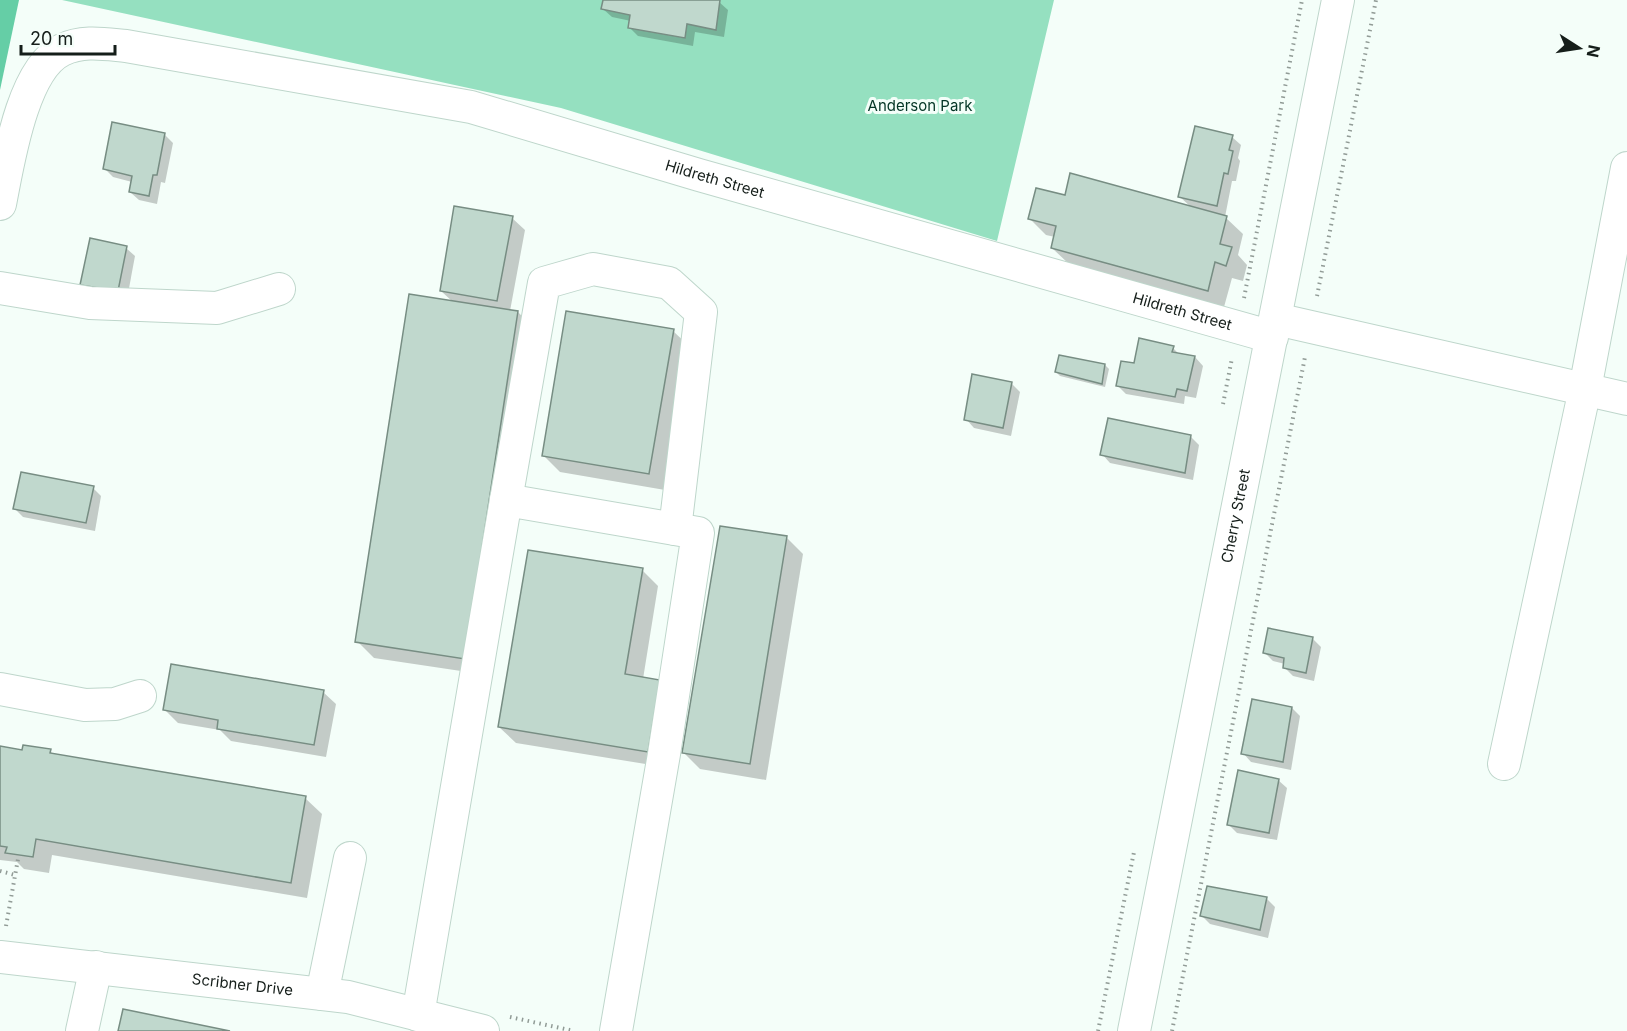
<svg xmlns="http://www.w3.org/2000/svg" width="1627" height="1031" viewBox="0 0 1627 1031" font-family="Inter,sans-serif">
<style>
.green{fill:#95e0c0}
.forest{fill:#65cea6}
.shadow{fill:#0003}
.building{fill:#c0d8cd;stroke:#778d83;stroke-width:1.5}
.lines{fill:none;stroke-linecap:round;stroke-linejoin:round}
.minor-casing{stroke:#bed6cb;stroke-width:34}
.path{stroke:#919b96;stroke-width:4;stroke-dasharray:1.5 4.5;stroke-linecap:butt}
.minor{stroke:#fff;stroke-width:32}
.labels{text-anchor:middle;stroke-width:6;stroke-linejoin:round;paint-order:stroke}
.park-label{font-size:15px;fill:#033525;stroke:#f4fef9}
.street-label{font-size:15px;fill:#151e1a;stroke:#f4fef9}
</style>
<rect width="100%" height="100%" fill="#f4fef9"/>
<polygon class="green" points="62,0 1054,0 997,241 561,108"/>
<polygon class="forest" points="0,0 19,0 0,90"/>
<g class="shadow">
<polygon points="605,0 709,0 719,2 728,10 724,37 695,32 693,46 638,36 629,27 631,21 612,17 603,9"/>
<polygon points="164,134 173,143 165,183 161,182 157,204 139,200 130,192 132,182 113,177 105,169"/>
<polygon points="1232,137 1241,145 1238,158 1240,161 1236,181 1232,181 1225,217 1243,234 1238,255 1247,265 1243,281 1232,278 1224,307 1069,264 1052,248 1055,237 1046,235 1030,219 1066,197 1191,207 1180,197"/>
<polygon points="512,218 525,230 510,311 518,312 534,329 481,674 374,658 357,641 453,302 441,291"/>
<polygon points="126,248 135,256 127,299 90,293 82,285"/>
<polygon points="673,331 690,347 665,490 560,472 543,455"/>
<polygon points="1173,348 1180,355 1195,357 1203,366 1196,398 1185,396 1184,404 1126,394 1117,385 1135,365"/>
<polygon points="1105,365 1109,369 1105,387 1060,376 1056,372"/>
<polygon points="973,376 1012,384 1020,392 1011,436 974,428 966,419"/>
<polygon points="1109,420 1191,437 1199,445 1193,480 1110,463 1102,454"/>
<polygon points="93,488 101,496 95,531 23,517 15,509"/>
<polygon points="787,538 803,554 766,780 700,769 683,752"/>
<polygon points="642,570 658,586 643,679 664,767 516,743 499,727"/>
<polygon points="1312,638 1321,647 1314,681 1293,676 1284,667 1285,664 1273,661 1264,652"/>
<polygon points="323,692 336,704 326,757 231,741 220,730 178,723 165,710"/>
<polygon points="1292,708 1300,716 1291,770 1251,762 1243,753"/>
<polygon points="0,748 24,752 50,751 54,755 305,798 322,814 307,898 52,855 49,873 24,869 17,862 0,860"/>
<polygon points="1278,780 1287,788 1277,840 1237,833 1228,824"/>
<polygon points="1266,898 1275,907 1268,938 1210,924 1202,916"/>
</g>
<g class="building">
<polygon points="603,0 720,0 716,30 687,24 685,38 628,28 630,15 601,9"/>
<polygon points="112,122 165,133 157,175 153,175 149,196 129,192 132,176 103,169"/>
<polygon points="1195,126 1233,135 1229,150 1233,151 1228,174 1224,173 1217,206 1178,197"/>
<polygon points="1070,173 1227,216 1220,244 1232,247 1226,266 1215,262 1208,291 1051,248 1056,226 1028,219 1036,188 1065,195"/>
<polygon points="454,206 513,216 497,301 440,291"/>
<polygon points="90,238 127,246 118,291 80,285"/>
<polygon points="409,294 518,311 465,659 355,642"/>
<polygon points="566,311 674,329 649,474 542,456"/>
<polygon points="1139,338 1174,346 1172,352 1195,356 1187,391 1177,389 1175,397 1116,386 1121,361 1134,363"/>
<polygon points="1059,355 1105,364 1102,384 1055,372"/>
<polygon points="972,374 1012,382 1003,428 964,420"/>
<polygon points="1108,418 1191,435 1185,473 1100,455"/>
<polygon points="21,472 94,486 86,523 13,509"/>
<polygon points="720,526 787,536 750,764 682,753"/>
<polygon points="528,550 643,568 625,674 660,680 648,752 498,727"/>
<polygon points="1268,628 1313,637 1306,673 1283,668 1284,658 1263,653"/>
<polygon points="171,664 324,690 314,745 217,729 218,720 163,710"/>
<polygon points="1252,699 1292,707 1283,762 1241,754"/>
<polygon points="23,745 51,749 50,753 306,796 291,883 36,839 33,857 5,853 7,847 0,846 0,746 22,750"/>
<polygon points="1238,770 1279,779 1269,833 1227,825"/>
<polygon points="1207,886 1267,897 1260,930 1200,916"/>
<polygon points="123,1009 230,1031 118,1031"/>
</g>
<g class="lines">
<g class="minor-casing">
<g id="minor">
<path id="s1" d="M 0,204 C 8,164 22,69 62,50 C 83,40 104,44 126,46 L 471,107 L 699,175 L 1272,337"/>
<polyline points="0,288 90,303 217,308 279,289"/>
<polyline points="1276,319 1627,399"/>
<polyline points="506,500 544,283 593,269 669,283 701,312 675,529"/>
<polyline points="0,689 85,705 115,704 140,696"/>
<polyline points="1504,764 1585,389 1627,168"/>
<path id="s2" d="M 0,957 L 348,997 L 483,1031"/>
<polyline points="322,994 350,858"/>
<polyline points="418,1015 506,500 698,533 664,754 616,1031"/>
<polyline points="82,1031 96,967"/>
<path id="s3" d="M 1134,1031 L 1338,0"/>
</g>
</g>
<g class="path">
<polyline points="1317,296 1376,0"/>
<polyline points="1244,298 1302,0"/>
<polyline points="1223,404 1232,358"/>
<polyline points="0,871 15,875"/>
<polyline points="6,926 18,859"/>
<polyline points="510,1017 574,1031"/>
<polyline points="1098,1031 1134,852"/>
<polyline points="1172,1031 1305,357"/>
</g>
<use href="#minor" class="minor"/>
</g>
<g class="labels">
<g class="park-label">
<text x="920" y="111">Anderson Park</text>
</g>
<g class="street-label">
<text dy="5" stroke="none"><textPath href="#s1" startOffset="840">Hildreth Street</textPath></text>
<text dy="5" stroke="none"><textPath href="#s1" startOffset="1326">Hildreth Street</textPath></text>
<text dy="5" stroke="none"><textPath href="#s3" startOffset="525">Cherry Street</textPath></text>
<text dy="5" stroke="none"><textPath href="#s2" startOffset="244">Scribner Drive</textPath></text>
</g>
</g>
<g transform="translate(1579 48) rotate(102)" stroke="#f4fef9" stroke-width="4.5" paint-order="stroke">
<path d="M0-4.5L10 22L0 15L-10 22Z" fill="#151e1a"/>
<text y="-9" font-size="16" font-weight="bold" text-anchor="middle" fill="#151e1a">N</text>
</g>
<path d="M21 45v9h94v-9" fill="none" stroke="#151e1a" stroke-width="3"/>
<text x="30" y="45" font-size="18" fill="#151e1a" stroke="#f4fef9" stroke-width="4.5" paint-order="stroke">20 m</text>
</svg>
